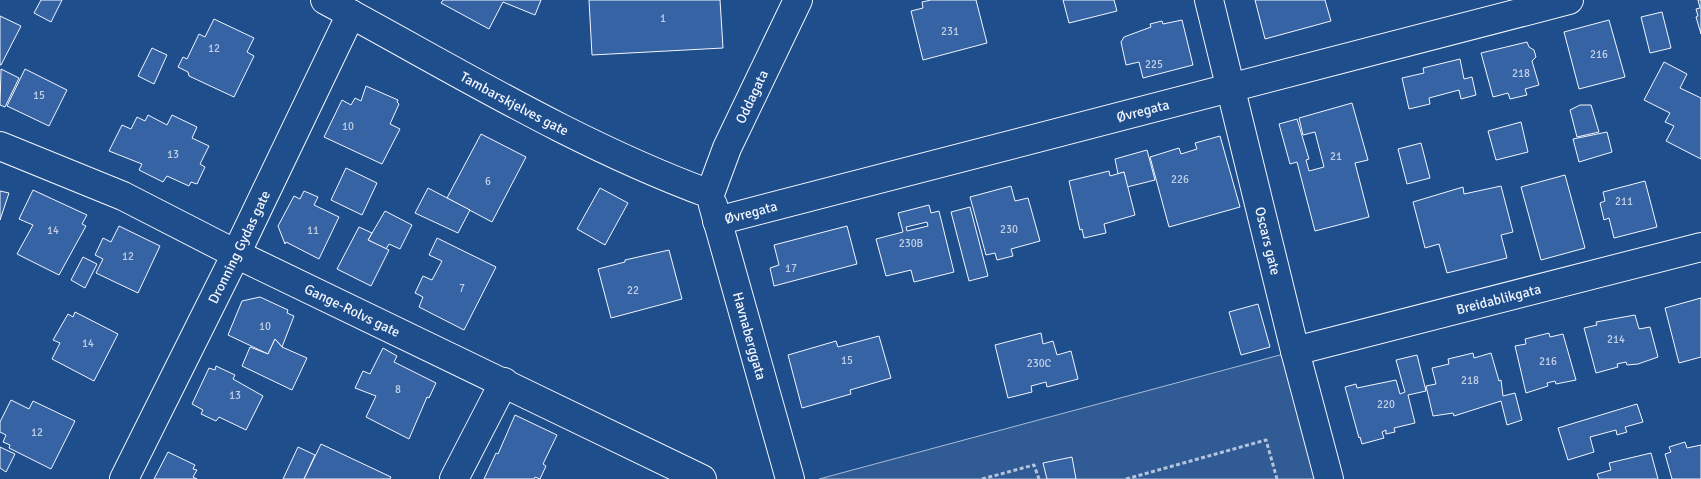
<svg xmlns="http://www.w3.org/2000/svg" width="1701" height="479" viewBox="0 0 1701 479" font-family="Signika,sans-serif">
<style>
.green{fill:#305b95;stroke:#a8bbd7}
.building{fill:#3563a3;stroke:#f2f6ff;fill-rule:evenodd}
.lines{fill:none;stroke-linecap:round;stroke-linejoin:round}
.minor-casing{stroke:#f2f6ff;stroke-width:30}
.path{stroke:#b3c4dc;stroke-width:3;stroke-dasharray:4 2.5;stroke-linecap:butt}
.minor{stroke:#1f4e8c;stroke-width:28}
.labels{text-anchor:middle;stroke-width:4;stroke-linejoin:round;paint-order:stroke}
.number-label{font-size:11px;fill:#c3d1e8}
.street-label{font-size:14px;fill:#f2f6ff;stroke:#1f4e8c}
</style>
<rect width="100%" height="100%" fill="#1f4e8c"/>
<polygon class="green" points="1295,351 1329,479 819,479"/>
<g class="building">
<polygon points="41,0 62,0 51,22 34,13"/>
<polygon points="443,0 541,0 535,15 503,2 489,29 441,3"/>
<polygon points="589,0 720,0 723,48 592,55"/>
<polygon points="931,0 976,0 987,43 923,60 911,11 923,8 922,2"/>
<polygon points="1063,0 1114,0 1117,11 1069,23"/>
<polygon points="1255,0 1325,0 1331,21 1265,39"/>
<polygon points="1698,0 1701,0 1701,34 1696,17 1698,16 1696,9 1700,8"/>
<polygon points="1662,12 1671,48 1650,53 1641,17"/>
<polygon points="0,16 21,26 1,65 0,65"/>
<polygon points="214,19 254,38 247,52 254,56 234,97 189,76 188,72 178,67 183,57 187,59 199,34 205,37"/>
<polygon points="1182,20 1193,65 1143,78 1139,62 1126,65 1121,42 1124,37 1151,27 1150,24 1162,21 1163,24"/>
<polygon points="1609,20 1625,77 1579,89 1564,32"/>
<polygon points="1527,42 1529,47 1534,50 1536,57 1532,61 1539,85 1525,89 1527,95 1510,99 1508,93 1493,97 1481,53"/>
<polygon points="152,48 167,55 154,84 138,76"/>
<polygon points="1460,59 1464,79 1472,77 1476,95 1461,99 1459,90 1429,98 1430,104 1409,109 1402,78 1424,73 1423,68"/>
<polygon points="1664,62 1687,74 1680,88 1701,98 1701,159 1666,141 1674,126 1665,122 1670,113 1644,100"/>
<polygon points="1,69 19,78 5,107 0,105"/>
<polygon points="25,69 67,90 49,126 7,106"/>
<polygon points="366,86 398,100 397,102 399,104 390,124 400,129 382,164 324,137 342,100 351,105 355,98 361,101"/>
<polygon points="1352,103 1368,160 1355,163 1369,217 1315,231 1297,162 1290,164 1279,124 1297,119 1309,159 1306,160 1309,171 1324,167 1315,132 1303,135 1299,118"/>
<polygon points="1580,105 1591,105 1599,132 1577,137 1570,110"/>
<polygon points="148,115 167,125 172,115 197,127 192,138 209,146 200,164 205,167 197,184 191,182 189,186 167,176 163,182 139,170 142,164 109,151 122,125 131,129 137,117 145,121"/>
<polygon points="1521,122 1528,152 1496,160 1488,131"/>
<polygon points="1607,132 1612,152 1579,162 1573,139"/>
<polygon points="481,134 526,157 492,222 447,198"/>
<polygon points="1220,136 1240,207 1169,227 1150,157 1179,148 1181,154 1197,149 1195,143"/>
<polygon points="1421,143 1430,178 1407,184 1398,149"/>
<polygon points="1147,150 1155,180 1127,187 1124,172 1118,174 1115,159"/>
<polygon points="346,168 377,183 362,215 331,200"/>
<polygon points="1109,171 1110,176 1124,172 1135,215 1104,224 1106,233 1084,238 1082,229 1080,230 1069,181"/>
<polygon points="1565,175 1585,248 1541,260 1521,187"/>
<polygon points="1645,181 1657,227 1614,238 1609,218 1604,220 1600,203 1605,201 1603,192"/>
<polygon points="1011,186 1015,201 1028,198 1040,241 1011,249 1013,256 997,260 995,253 986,255 970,197"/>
<polygon points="1501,186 1513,232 1501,235 1507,258 1447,273 1439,244 1425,248 1413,202 1463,187 1464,194"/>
<polygon points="428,188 470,210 458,233 415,213"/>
<polygon points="600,188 628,203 605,245 577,229"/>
<polygon points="33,190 87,215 82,224 86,226 59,275 17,254 33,225 19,219"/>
<polygon points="0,191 9,193 0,220"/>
<polygon points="304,191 318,197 314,205 339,217 319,259 286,242 285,244 278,226 294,196 300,199"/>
<path d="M 929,205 L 931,213 L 939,211 L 954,272 L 914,282 L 911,270 L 886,276 L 876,239 L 903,232 L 898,213 ZM 927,222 L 928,226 L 907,231 L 906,227 Z"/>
<polygon points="970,207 988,276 969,281 951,212"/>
<polygon points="385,211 412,225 400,249 389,244 386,249 368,240"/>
<polygon points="119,226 160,246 138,293 96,273 103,259 95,255 103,238 111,242"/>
<polygon points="847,226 857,264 774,286 770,268 779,265 774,245"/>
<polygon points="359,227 372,233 368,240 389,250 371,286 337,269"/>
<polygon points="437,238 496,267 464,330 419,307 423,297 415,293 423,276 432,280 442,261 429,255"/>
<polygon points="669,250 682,299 611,318 598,269 625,262 625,260"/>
<polygon points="83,257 97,264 85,288 71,280"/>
<polygon points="260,297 288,310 287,313 294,316 282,347 275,339 268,354 228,335 242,301"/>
<polygon points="1701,298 1701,357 1679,363 1665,308"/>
<polygon points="1258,304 1270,347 1241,355 1229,312"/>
<polygon points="75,312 118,334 94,381 52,359 60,343 53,340 68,314 73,317"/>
<polygon points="1635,315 1639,329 1650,327 1658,357 1638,364 1627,365 1626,362 1617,364 1618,367 1596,373 1584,328 1597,325 1596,322"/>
<polygon points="1041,333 1043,344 1053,341 1057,355 1071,351 1078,379 1047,387 1046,382 1031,386 1032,392 1008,398 995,345"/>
<polygon points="1549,333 1550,337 1563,334 1576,380 1556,384 1555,381 1547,383 1548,386 1526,393 1515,346 1526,344 1525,339"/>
<polygon points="879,336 891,378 850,390 851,394 802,408 788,355 836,341 838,347"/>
<polygon points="275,339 282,347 307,358 292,390 242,366 250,347 268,354"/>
<polygon points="383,348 397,356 394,362 436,383 429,398 427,397 409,439 366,417 376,396 355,388 363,371 370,374"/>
<polygon points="1473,353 1474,358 1491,353 1499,381 1501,380 1503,396 1515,393 1522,420 1507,425 1501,401 1454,416 1453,413 1433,416 1426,386 1436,384 1432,368 1449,364 1448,359"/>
<polygon points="1417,355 1426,391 1408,395 1415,423 1394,428 1395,432 1386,434 1386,430 1382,432 1384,438 1362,444 1360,437 1359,438 1345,387 1356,384 1357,388 1396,380 1400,394 1405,392 1396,360"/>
<polygon points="216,366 235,375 233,379 263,396 246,430 219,417 216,421 201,414 203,410 192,404 209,368 215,370"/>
<polygon points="11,400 29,409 33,401 75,421 51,469 9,448 10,445 3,442 6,435 0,432 0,422"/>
<polygon points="1637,404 1643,422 1625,427 1627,432 1617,435 1616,430 1590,437 1594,452 1568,460 1558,428"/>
<polygon points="515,415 557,435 543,464 546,466 540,479 535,477 534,479 484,479 496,453 498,454"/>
<polygon points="1685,442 1687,448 1701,445 1701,479 1672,479 1665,454 1671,452 1669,447"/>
<polygon points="321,444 391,477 390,479 304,479"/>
<polygon points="0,447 15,454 6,472 0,468"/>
<polygon points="298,447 315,455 304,479 283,479"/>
<polygon points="168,452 195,465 193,469 197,470 193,477 197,479 154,479"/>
<polygon points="1651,453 1658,479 1599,479 1597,474 1611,470 1609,463"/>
<polygon points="1072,457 1076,479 1047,479 1043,463"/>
</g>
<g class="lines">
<g class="minor-casing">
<g id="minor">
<path id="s1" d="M 325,0 C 452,68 574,144 710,194"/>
<path id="s2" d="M 1209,0 L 1295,351 L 1329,479"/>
<path id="s3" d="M 0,146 L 123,196 L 236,254 L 702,479"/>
<path id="s4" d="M 710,194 L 727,148 L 798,0"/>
<path id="s5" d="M 713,205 L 790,479"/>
<path id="s6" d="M 717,221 L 1569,0"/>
<path id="s7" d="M 1295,351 L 1701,247"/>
<path id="s8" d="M 124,479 L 236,254 L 351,14"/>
<polyline points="454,479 504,382"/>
</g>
</g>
<g class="path">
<polyline points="982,479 1034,465 1039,479"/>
<polyline points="1126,479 1266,440 1277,479"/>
</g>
<use href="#minor" class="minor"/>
</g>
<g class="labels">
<g class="number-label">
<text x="663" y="22">1</text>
<text x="950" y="35">231</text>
<text x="214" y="52">12</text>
<text x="1599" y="58">216</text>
<text x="1154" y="68">225</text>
<text x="1521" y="77">218</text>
<text x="39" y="99">15</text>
<text x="348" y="130">10</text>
<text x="173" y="158">13</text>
<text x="1336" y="160">21</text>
<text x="1180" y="183">226</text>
<text x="488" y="185">6</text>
<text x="1624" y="205">211</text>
<text x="1009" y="233">230</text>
<text x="53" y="234">14</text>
<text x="313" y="234">11</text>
<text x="911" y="247">230B</text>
<text x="128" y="260">12</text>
<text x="791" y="272">17</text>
<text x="462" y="292">7</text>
<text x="633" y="294">22</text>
<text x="265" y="330">10</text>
<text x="1616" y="343">214</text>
<text x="88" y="347">14</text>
<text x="847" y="364">15</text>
<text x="1548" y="365">216</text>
<text x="1039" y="367">230C</text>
<text x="1470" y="384">218</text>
<text x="398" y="393">8</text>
<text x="235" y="399">13</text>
<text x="1386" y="408">220</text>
<text x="37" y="436">12</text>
</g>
<g class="street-label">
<text dy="5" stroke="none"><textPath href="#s4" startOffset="106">Oddagata</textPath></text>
<text dy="5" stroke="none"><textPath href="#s1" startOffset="216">Tambarskjelves gate</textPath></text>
<text dy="5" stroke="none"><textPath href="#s6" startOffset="440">Øvregata</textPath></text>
<text dy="5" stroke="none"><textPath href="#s6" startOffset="35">Øvregata</textPath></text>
<text dy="5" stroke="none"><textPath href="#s2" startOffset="248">Oscars gate</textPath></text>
<text dy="5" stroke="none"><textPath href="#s8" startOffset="259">Dronning Gydas gate</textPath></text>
<text dy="5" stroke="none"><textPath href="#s7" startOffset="210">Breidablikgata</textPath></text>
<text dy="5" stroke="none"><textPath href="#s3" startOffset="389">Gange-Rolvs gate</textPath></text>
<text dy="5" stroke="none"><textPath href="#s5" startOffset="136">Havnaberggata</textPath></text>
</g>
</g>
</svg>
